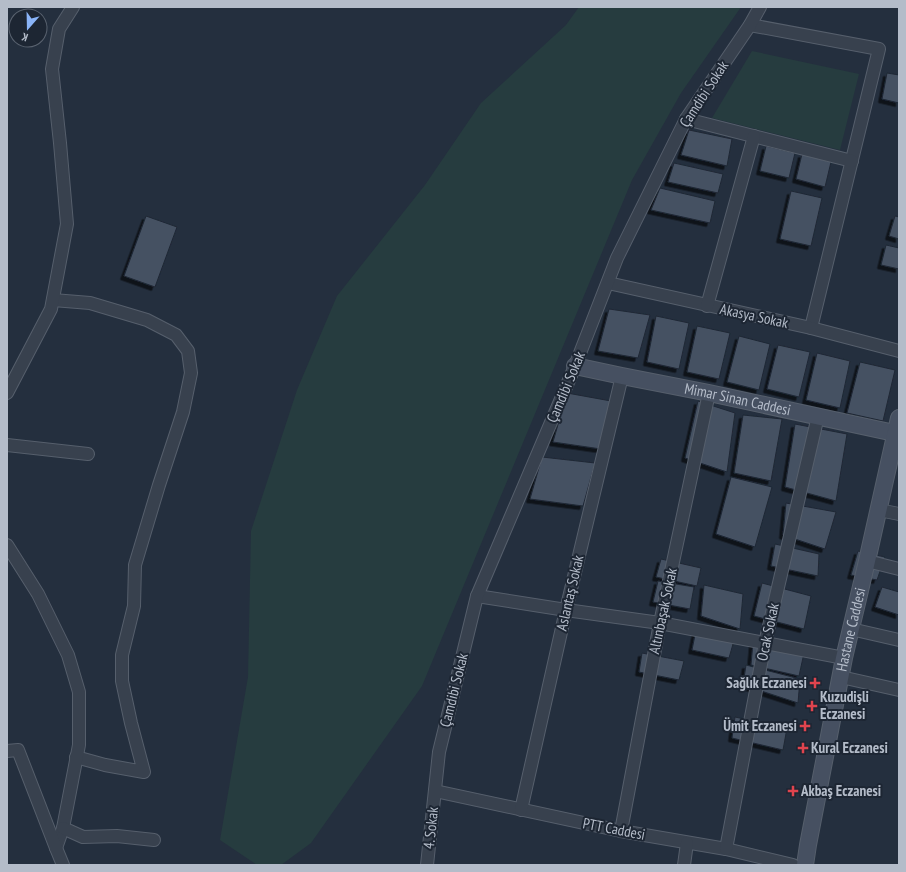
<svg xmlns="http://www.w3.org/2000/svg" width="906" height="872" viewBox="0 0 906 872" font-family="'PT Sans Narrow',sans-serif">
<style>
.green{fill:#263c3f}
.building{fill:#455162;stroke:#1f2835;filter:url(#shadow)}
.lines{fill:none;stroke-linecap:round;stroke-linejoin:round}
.street-casing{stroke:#565f6c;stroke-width:14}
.secondary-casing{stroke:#565f6c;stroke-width:18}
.street{stroke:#38414e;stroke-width:12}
.secondary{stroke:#465061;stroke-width:16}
.health-dot{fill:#e0444e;stroke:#1d2633;stroke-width:1.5}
.labels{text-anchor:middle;stroke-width:4;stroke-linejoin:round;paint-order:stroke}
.street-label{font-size:15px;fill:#b4bcc9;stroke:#1d2633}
.poi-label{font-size:15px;font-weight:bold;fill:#b4bcc9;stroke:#1d2633;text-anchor:start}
</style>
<defs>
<filter id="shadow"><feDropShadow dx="-3.5" dy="3.5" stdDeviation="0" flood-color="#0009"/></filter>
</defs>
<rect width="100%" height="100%" fill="#242f3e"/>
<g class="green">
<polygon points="579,7 741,7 681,93 632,180 422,686 311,843 281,865 257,865 220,840 248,677 251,531 297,390 337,296 425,185 481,103 566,25"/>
<polygon points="752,51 859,74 840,150 712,118"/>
</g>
<g class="building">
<polygon points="887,73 899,75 899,103 882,99"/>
<polygon points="689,130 732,139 727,166 681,155"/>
<polygon points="766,146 795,153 789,178 760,171"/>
<polygon points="802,154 831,162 825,187 796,179"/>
<polygon points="674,163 723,174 718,193 668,182"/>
<polygon points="660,188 715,201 710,223 651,210"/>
<polygon points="791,191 822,198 811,246 780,239"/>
<polygon points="146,216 177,227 155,287 124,276"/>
<polygon points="895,216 899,217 899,239 889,236"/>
<polygon points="886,245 899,248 899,269 881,265"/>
<polygon points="609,309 650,315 638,358 598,351"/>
<polygon points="656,316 689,323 679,369 647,362"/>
<polygon points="697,326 730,333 719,379 687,372"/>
<polygon points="739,336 770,344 759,390 727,382"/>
<polygon points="778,345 810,352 799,397 767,389"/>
<polygon points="817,353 850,361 840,408 806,400"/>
<polygon points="860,362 895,370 883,421 847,413"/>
<polygon points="567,393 611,401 601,449 553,442"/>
<polygon points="698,401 735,413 727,472 685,458"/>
<polygon points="743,415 782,419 771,481 734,473"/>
<polygon points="795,424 847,434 836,501 785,487"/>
<polygon points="542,457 595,463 583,506 530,499"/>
<polygon points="731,477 772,487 755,547 716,534"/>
<polygon points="786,503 836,512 825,549 783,535"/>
<polygon points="775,544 819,554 818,576 771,566"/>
<polygon points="858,551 885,557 877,580 851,575"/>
<polygon points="661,559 701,568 697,586 656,577"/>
<polygon points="658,581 694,587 690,609 653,602"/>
<polygon points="762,583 811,596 804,629 754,616"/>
<polygon points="704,585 743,594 740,629 701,616"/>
<polygon points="882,587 899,592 899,615 875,607"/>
<polygon points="696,630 735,637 729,658 692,650"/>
<polygon points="753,643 804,653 799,676 751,665"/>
<polygon points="642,653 684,661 679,680 639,672"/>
<polygon points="746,665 800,679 798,703 743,685"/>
<polygon points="735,717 787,728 783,750 732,738"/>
</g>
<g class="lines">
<g class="street-casing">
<g id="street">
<polyline points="750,25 879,49 811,328"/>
<polyline points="686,119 852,161"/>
<polyline points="608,283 811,328 899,351"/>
<polyline points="53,300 90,303 147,320 176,335 188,351 191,373 183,412 159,485 135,565 134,606 122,655 122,681 131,723 144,772 105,765 76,757"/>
<polyline points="707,306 754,136"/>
<polyline points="7,393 51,309 67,224 60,143 52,69 59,29 73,7"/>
<polyline points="7,445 88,454"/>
<polyline points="879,510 899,514"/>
<polyline points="7,545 38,594 68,655 79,692 79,745 63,828 56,848"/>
<polyline points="867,561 899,569"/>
<polyline points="477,596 566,610 660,623 844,658"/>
<polyline points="851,629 899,640"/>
<polyline points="841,677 899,690"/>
<polyline points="7,751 18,750 56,848 63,865"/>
<polyline points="435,791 621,831 726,849 793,865"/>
<polyline points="521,810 566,610 622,376"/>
<polyline points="63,828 83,837 117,836 154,840"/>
<polyline points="621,831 660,623 709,393"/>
<polyline points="726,849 765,643 818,416"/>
<polyline points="427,865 439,752 477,596 575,366 617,258 686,119 750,25 760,7"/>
<polyline points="684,865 687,843"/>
</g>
</g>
<g class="secondary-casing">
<g id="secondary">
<path id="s1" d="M 575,366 L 622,376 L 709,393 L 899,434"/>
<path id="s2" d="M 805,865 L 808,845 L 844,658 L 867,561 L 899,418"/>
</g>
</g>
<use href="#street" class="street"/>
<use href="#secondary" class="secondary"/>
</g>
<g class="health-dot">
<path d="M813 677h4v4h4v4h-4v4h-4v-4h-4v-4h4z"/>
<path d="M810 700h4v4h4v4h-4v4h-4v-4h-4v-4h4z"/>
<path d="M803 720h4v4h4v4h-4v4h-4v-4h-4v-4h4z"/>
<path d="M801 742h4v4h4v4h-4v4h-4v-4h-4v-4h4z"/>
<path d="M791 785h4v4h4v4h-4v4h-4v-4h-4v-4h4z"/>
</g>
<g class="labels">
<g class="street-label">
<text transform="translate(704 94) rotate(-57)" y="5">Çamdibi Sokak</text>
<text transform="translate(754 316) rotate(12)" y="5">Akasya Sokak</text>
<text transform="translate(566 387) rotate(-67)" y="5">Çamdibi Sokak</text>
<text dy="5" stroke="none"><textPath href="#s1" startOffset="166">Mimar Sinan Caddesi</textPath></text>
<text transform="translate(570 593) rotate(-77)" y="5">Aslantaş Sokak</text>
<text transform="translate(663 611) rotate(-78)" y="5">Altınbaşak Sokak</text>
<text dy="5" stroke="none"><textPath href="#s2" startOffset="240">Hastane Caddesi</textPath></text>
<text transform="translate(768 632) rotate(-78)" y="5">Ocak Sokak</text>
<text transform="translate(454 690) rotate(-76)" y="5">Çamdibi Sokak</text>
<text transform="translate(431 828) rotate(-84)" y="5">4. Sokak</text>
<text transform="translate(614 829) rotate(11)" y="5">PTT Caddesi</text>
</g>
<g class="poi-label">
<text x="807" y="688" text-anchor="end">Sağlık Eczanesi</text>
<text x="820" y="702">Kuzudişli<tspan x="820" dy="17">Eczanesi</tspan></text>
<text x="797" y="731" text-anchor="end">Ümit Eczanesi</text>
<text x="811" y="753">Kural Eczanesi</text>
<text x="801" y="796">Akbaş Eczanesi</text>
</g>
</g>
<rect width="906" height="872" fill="none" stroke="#b4bcc9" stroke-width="16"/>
<g transform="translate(28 28) rotate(200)"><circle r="19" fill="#1d2633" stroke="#59626f"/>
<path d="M0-3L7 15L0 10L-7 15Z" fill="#8ab4f8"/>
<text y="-6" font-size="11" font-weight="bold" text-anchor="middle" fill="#b4bcc9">K</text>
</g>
</svg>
